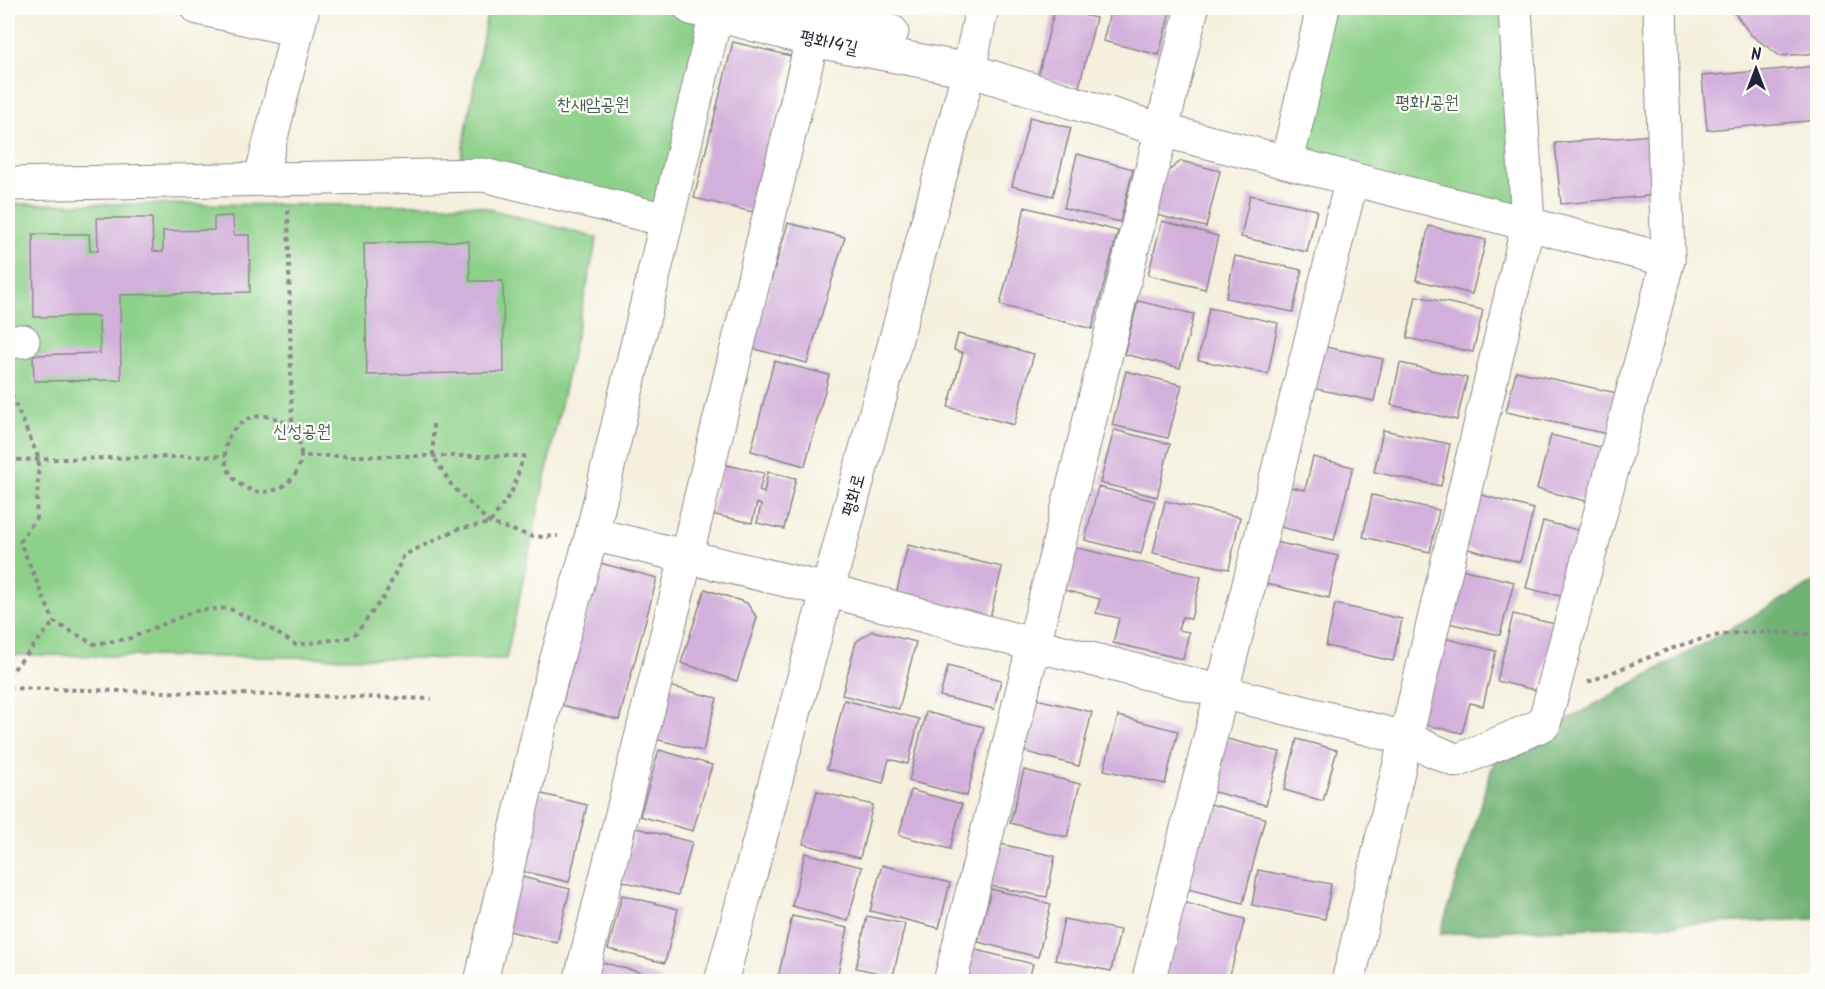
<svg xmlns="http://www.w3.org/2000/svg" width="1825" height="989" viewBox="0 0 1825 989" font-family="Kalam,'Poor Story',sans-serif">
<style>
.green{fill:#8cd089;stroke:#577962;stroke-width:1.5}
.forest{fill:#71b275;stroke:#4a6a58;stroke-width:1.5}
.building{fill:#d3b0db}
.lines{fill:none;stroke-linecap:round;stroke-linejoin:round}
.minor-casing{stroke:#8c898c;stroke-width:35}
.path{stroke:#8c898c;stroke-width:4;stroke-dasharray:4.5 4.5;stroke-linecap:butt}
.minor{stroke:#fff;stroke-width:33}
.labels{text-anchor:middle;stroke-width:4.5;stroke-linejoin:round;paint-order:stroke}
.street-label{font-size:18px;fill:#22223b;stroke:#fdfcf7}
.park-label{font-size:18px;fill:#475f56;stroke:#fdfcf7}
</style>
<rect width="100%" height="100%" fill="#fdfcf7"/>
<filter id="ink" filterUnits="userSpaceOnUse"><feTurbulence type="fractalNoise" baseFrequency=".0167" numOctaves="2"/><feDisplacementMap in="SourceGraphic" scale="12" xChannelSelector="R" yChannelSelector="G"/><feConvolveMatrix kernelMatrix="1 2 1 2 8 2 1 2 1" color-interpolation-filters="sRGB"/></filter>
<filter id="wash" filterUnits="userSpaceOnUse"><feTurbulence type="fractalNoise" baseFrequency=".008" numOctaves="4" result="noise"/><feDisplacementMap in="SourceGraphic" scale="24" xChannelSelector="R" yChannelSelector="G"/><feGaussianBlur stdDeviation="1.35" result="paint"/><feColorMatrix in="noise" values="0 0 0 0 0 0 0 0 0 0 0 0 0 0 0 0 0 1.4 0 .05"/><feComposite in="paint" operator="in"/></filter>
<g filter="url(#wash)">
<rect width="100%" height="100%" fill="#f5f0de"/>
<g class="green">
<polygon points="488,8 691,8 716,14 666,220 458,176"/>
<polygon points="1323,8 1515,8 1528,224 1287,162"/>
<polygon points="8,204 475,205 597,238 506,659 8,655"/>
</g>
<polygon class="forest" points="1817,580 1817,919 1440,934 1494,761"/>
<g id="blocks">
<g class="building">
<polygon points="877,8 891,8 890,12"/>
<polygon points="1055,8 1096,18 1079,87 1038,76"/>
<polygon points="1111,8 1171,8 1159,55 1103,41"/>
<polygon points="1731,8 1818,8 1818,53 1780,56 1751,35"/>
<polygon points="733,42 791,56 753,212 694,198"/>
<polygon points="1818,66 1818,120 1707,130 1702,76"/>
<polygon points="1030,117 1071,128 1053,196 1012,186"/>
<polygon points="1653,135 1658,195 1561,204 1555,143"/>
<polygon points="1077,154 1133,169 1120,222 1064,208"/>
<polygon points="1181,161 1220,171 1206,227 1152,214 1162,176"/>
<polygon points="1250,195 1317,210 1307,252 1241,237"/>
<polygon points="1025,207 1118,231 1092,329 1000,305"/>
<polygon points="233,216 234,235 249,235 250,292 120,295 121,380 34,381 33,355 100,353 99,316 34,317 33,234 89,234 90,251 98,251 97,218 152,218 153,251 163,252 163,231 214,230 214,217"/>
<polygon points="1162,221 1218,236 1205,289 1148,275"/>
<polygon points="788,223 845,237 807,363 751,348"/>
<polygon points="1429,226 1486,240 1472,294 1416,280"/>
<polygon points="469,241 470,281 503,281 504,372 367,375 364,243"/>
<polygon points="1235,256 1302,270 1293,312 1226,298"/>
<polygon points="1416,296 1483,310 1473,352 1407,338"/>
<polygon points="1138,301 1194,314 1180,368 1124,354"/>
<polygon points="1209,308 1278,323 1268,374 1198,360"/>
<polygon points="958,334 1034,354 1014,425 948,407 963,353 954,350"/>
<polygon points="1316,345 1383,359 1374,401 1307,387"/>
<polygon points="774,361 829,375 805,466 751,451"/>
<polygon points="1400,363 1467,378 1457,420 1391,405"/>
<polygon points="1126,371 1182,385 1168,438 1112,425"/>
<polygon points="1516,371 1617,393 1608,434 1506,412"/>
<polygon points="1114,430 1170,444 1157,497 1100,483"/>
<polygon points="1383,430 1450,444 1441,486 1374,472"/>
<polygon points="1551,435 1608,449 1594,503 1537,489"/>
<polygon points="1313,457 1353,467 1334,540 1280,527 1290,487 1305,490"/>
<polygon points="722,464 764,473 759,491 764,493 768,472 796,478 784,529 757,523 761,505 757,503 752,523 711,514"/>
<polygon points="1098,487 1155,501 1141,554 1085,540"/>
<polygon points="1478,494 1534,509 1520,562 1464,548"/>
<polygon points="1372,495 1439,510 1430,552 1363,537"/>
<polygon points="1165,501 1240,517 1229,569 1153,553"/>
<polygon points="1543,521 1585,532 1569,598 1526,588"/>
<polygon points="1271,541 1338,556 1329,598 1262,583"/>
<polygon points="908,545 1002,567 989,622 895,599"/>
<polygon points="1070,546 1201,577 1191,619 1182,617 1178,630 1189,632 1183,659 1113,643 1119,618 1096,613 1100,599 1060,589"/>
<polygon points="600,563 657,578 619,720 562,705"/>
<polygon points="1457,568 1514,582 1500,635 1444,622"/>
<polygon points="705,589 747,603 757,618 737,681 681,663"/>
<polygon points="1335,604 1402,619 1393,661 1326,646"/>
<polygon points="1513,614 1555,624 1539,691 1497,681"/>
<polygon points="872,631 916,642 899,709 842,695 856,642"/>
<polygon points="1440,637 1496,651 1483,706 1470,703 1462,733 1418,723"/>
<polygon points="948,666 1001,680 994,709 940,696"/>
<polygon points="661,684 717,698 703,751 647,737"/>
<polygon points="1032,698 1092,712 1079,766 1019,750"/>
<polygon points="844,700 919,719 908,764 889,759 883,783 827,769"/>
<polygon points="926,712 984,727 967,796 909,781"/>
<polygon points="1118,716 1178,731 1165,784 1104,770"/>
<polygon points="1219,737 1280,752 1266,805 1206,790"/>
<polygon points="1297,739 1337,750 1323,801 1284,790"/>
<polygon points="659,750 712,765 693,831 640,816"/>
<polygon points="1024,770 1080,784 1067,837 1010,823"/>
<polygon points="911,790 962,804 950,849 899,835"/>
<polygon points="530,791 587,805 569,882 512,869"/>
<polygon points="817,791 873,805 860,858 803,844"/>
<polygon points="1202,802 1265,818 1243,903 1180,887"/>
<polygon points="636,828 692,842 678,895 622,881"/>
<polygon points="1000,844 1055,856 1047,897 991,886"/>
<polygon points="805,853 862,867 848,921 792,906"/>
<polygon points="882,865 950,883 939,928 870,911"/>
<polygon points="1258,870 1331,884 1325,919 1252,905"/>
<polygon points="514,875 570,889 557,943 501,929"/>
<polygon points="991,889 1051,904 1038,957 978,942"/>
<polygon points="622,895 678,909 665,963 608,949"/>
<polygon points="1182,902 1245,919 1228,982 1161,982"/>
<polygon points="792,916 848,928 836,982 777,982"/>
<polygon points="867,916 905,924 893,976 856,968"/>
<polygon points="1064,919 1120,930 1111,971 1055,960"/>
<polygon points="972,949 1033,964 1028,982 964,982"/>
<polygon points="601,962 661,978 660,982 595,982"/>
</g>
</g>
</g>
<g filter="url(#ink)">
<use href="#blocks" fill-opacity="0" stroke="#8c898c" stroke-width="1.5"/>
<g class="lines">
<g class="minor-casing">
<g id="minor">
<polyline points="198,8 297,30"/>
<polyline points="691,8 812,40 969,70 1161,130 1668,260"/>
<polyline points="797,8 892,32"/>
<polyline points="1287,162 1323,8"/>
<polyline points="261,178 303,8"/>
<polyline points="8,184 484,175 666,220"/>
<polyline points="8,341 23,341"/>
<polyline points="592,534 827,590 1035,645 1405,738 1457,761 1544,724 1668,260 1660,8"/>
<polyline points="481,982 550,683 592,534 716,14"/>
<polyline points="580,982 686,558 812,40"/>
<polyline points="721,982 969,70 982,8"/>
<polyline points="950,982 1192,8"/>
<polyline points="1148,982 1352,179"/>
<polyline points="1348,982 1528,224 1515,8"/>
</g>
</g>
<g class="path">
<polyline points="288,210 292,429"/>
<polyline points="8,387 39,459 36,518 20,542 54,622 94,644 128,639 195,611 228,608 263,624 296,645 353,637 384,597 404,555 458,529 490,523 512,491 524,456 302,456"/>
<circle cx="263" cy="454" r="38"/>
<polyline points="433,424 433,456 452,486 490,523 534,537 558,536"/>
<polyline points="8,460 226,456"/>
<polyline points="8,676 54,622"/>
<path d="M 1588,682 C 1630,666 1672,645 1715,636 C 1746,629 1786,634 1818,634"/>
<polyline points="8,688 432,699"/>
</g>
<use href="#minor" class="minor"/>
</g>
</g>
<g class="labels">
<g class="street-label">
<text transform="translate(829 42) rotate(12)" y="6">평화14길</text>
<text transform="translate(853 495) rotate(-75)" y="6">평화로</text>
</g>
<g class="park-label">
<text x="1427" y="108">평화1공원</text>
<text x="593" y="110">찬새암공원</text>
<text x="302" y="437">신성공원</text>
</g>
</g>
<rect width="1825" height="989" fill="none" stroke="#fdfcf7" stroke-width="30"/>
<g transform="translate(1756 69)" stroke="#fdfcf7" stroke-width="4.5" paint-order="stroke">
<path d="M0-4.5L10 22L0 15L-10 22Z" fill="#22223b"/>
<text y="-9" font-size="16" font-weight="bold" text-anchor="middle" fill="#22223b">N</text>
</g>
</svg>
